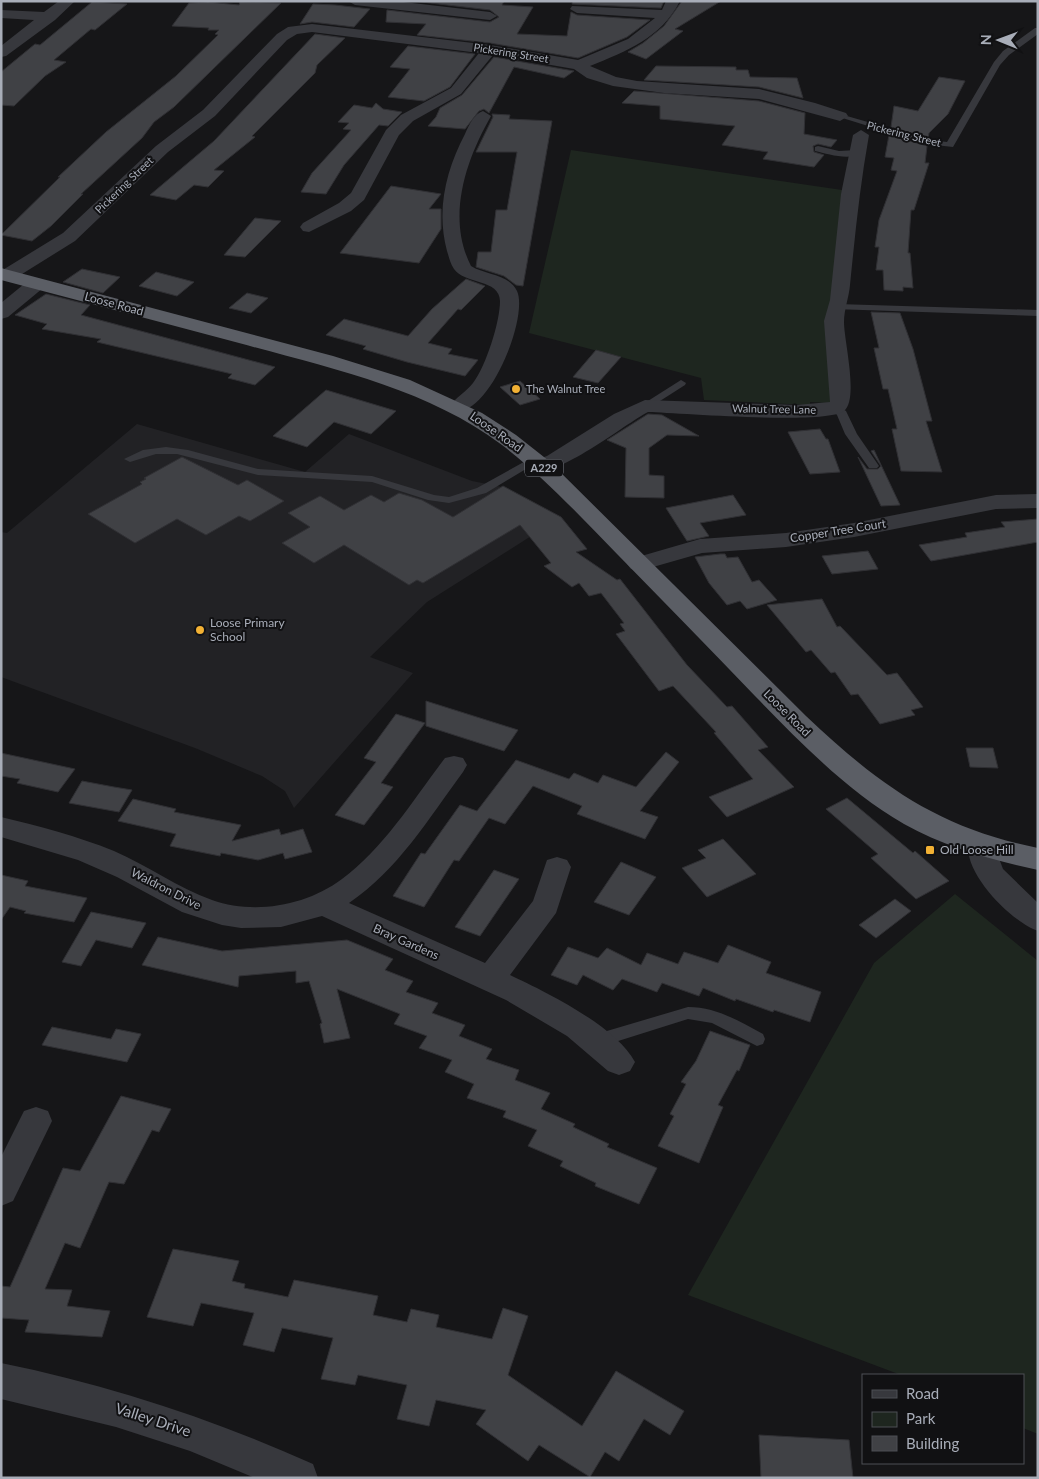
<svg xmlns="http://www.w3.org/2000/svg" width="1039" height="1479" viewBox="0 0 1039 1479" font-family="Lato,sans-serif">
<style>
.built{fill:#222225}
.green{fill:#1e261f}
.building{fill:#404145;stroke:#303034}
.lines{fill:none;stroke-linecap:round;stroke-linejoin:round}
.service{fill:#37383d;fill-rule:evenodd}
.minor{fill:#37383d;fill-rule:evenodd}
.trunk{fill:#5b5e65;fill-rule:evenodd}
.poi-dot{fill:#f2b134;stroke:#111113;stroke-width:2}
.labels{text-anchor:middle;stroke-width:4;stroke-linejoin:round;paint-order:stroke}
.far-street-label{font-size:11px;fill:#a8adb8;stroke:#111113}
.far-poi-label{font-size:11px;fill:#a8adb8;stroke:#111113;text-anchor:start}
.shield{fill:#111113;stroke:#7b7e86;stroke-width:1}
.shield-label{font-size:11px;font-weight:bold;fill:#a8adb8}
.street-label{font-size:12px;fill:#a8adb8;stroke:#111113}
.poi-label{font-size:12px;fill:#a8adb8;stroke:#111113;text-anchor:start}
.near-street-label{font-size:15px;fill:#a8adb8;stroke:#111113}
</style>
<rect width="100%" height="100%" fill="#161618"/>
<polygon class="built" points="137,424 305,472 349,434 472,481 507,488 558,519 427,602 370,657 413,673 294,808 285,791 262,776 195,748 1,677 1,532 7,533"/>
<g class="green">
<polygon points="571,150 842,190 830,403 810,402 810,405 704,400 701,378 529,333"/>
<polygon points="955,894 1038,961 1038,1434 1023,1428 1023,1375 901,1375 688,1295 874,963"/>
</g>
<g class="building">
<polygon points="413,1 504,1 502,5 533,7 517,34 567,36 571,12 577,15 650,20 627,37 578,58 490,43 417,35 426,24 386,22 387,10 490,22 499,17 490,10"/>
<polygon points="573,1 664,1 661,8 572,4"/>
<polygon points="682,1 721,1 675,29 683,31 646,59 628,52 643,43 664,26"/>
<polygon points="92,2 127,4 95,30 91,29 54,60 66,62 45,76 14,106 1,105 1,72 35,44 40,45"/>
<polygon points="208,2 239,5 240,2 281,3 174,107 154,122 142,138 81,194 83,194 51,226 32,241 1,235 60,177 58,177 106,132 176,76 218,35 215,34 219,30 208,30 209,28 172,26 189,3"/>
<polygon points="313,4 335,5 370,9 354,27 312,22 300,24"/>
<polygon points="315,34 345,38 317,65 315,73 252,136 255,137 214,170 224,171 208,187 194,185 176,200 150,195 214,141"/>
<polygon points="408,46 475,54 450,87 424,101 388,97 410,69 390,67"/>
<polygon points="494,57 574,71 564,78 514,67 489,113 484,109 479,111 465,129 428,126 436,117 440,108 462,95"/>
<polygon points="656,66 736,67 736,70 748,70 750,77 797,78 803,98 759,87 644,80"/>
<polygon points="939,77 965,81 948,114 929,133 928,138 891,127 894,106 918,111"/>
<polygon points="634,91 759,101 805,113 804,134 837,140 831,147 818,144 813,146 814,152 824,155 814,167 763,159 768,152 722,145 735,126 660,119 660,106 622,103"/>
<polygon points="376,103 383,109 402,112 388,126 379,125 344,165 326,194 301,192 312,173 351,130 343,129 349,123 338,122 354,105 372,108"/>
<polygon points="492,114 510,115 509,119 552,121 523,286 516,285 504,276 476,267 478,252 491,252 496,210 507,210 517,152 476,152 493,117"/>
<polygon points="889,135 927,146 925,163 929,163 914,210 911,210 908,253 910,253 913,288 903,287 903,291 884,290 883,270 876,270 879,247 875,247 879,220 897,171 891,170 894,158 885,157"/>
<polygon points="391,186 441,194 429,209 441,209 441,229 419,263 340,253"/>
<polygon points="255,218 281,221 245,257 224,255"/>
<polygon points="82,269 120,277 103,293 63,282"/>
<polygon points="156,272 194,282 177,296 139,286"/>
<polygon points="466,279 485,286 461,310 458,309 428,343 452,349 448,354 478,360 465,376 407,362 363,349 366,346 326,335 344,319 408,336 432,309"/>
<polygon points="247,293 268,298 251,313 229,308"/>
<polygon points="46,294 90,305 81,315 275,367 255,385 228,378 232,374 97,342 101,339 42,329 47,324 15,315"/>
<polygon points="871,312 900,313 913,349 932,421 926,421 942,472 901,471 892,429 897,429 888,389 883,389 874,348 879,348"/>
<polygon points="596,350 621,357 598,383 573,377"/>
<polygon points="520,381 540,399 520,405 500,387"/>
<polygon points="326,390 396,411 371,434 334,422 307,447 273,436"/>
<polygon points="648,414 662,415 699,436 667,435 649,448 649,475 664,476 664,498 625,497 626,448 607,440"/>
<polygon points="820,429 826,439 828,439 840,472 810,474 788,432"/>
<polygon points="874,450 900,505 881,506 858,457 867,469 878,469 881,466 871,451"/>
<polygon points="182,457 238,485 247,480 284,501 250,521 239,516 206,535 177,519 135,543 88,514 142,484 140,482 146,479 144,478"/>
<polygon points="503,486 561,517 587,549 576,552 617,580 620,579 687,665 727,707 732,706 768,747 758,750 794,787 727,817 709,797 753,779 714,733 716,732 673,686 659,691 616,634 625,631 620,624 624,623 601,593 589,596 579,583 572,587 544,566 551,563 520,525 423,583 417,580 409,585 344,545 314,563 282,543 310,527 288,513 320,496 344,510 371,495 384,502 399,493 422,500 453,517"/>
<polygon points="733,495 746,515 700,523 709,536 687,541 666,508"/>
<polygon points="1038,519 1038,542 931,561 919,545 967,537 965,533 1005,527 1001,522"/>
<polygon points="868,551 878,569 832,574 822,556"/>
<polygon points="720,554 725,554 727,558 738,557 752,582 759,580 777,600 747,609 740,601 727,605 709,583 695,557"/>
<polygon points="822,599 837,627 840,626 887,675 897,673 923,707 911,710 915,715 880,724 858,694 851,695 835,672 831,673 811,650 806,652 767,605"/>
<polygon points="426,701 518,730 504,751 426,726"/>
<polygon points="396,714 425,723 381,783 393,787 364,825 335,815 376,762 364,758"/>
<polygon points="966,748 993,748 998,768 970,767"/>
<polygon points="666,752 679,762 640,811 658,817 645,839 577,814 582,806 533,786 505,824 489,818 459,861 454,860 424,907 393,896 421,853 425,854 460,805 477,811 516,760 569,779 574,773 598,783 603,775 636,787"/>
<polygon points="1,753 75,769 58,792 17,783 20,779 1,776"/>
<polygon points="82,781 114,787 132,790 119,812 69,803"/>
<polygon points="847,798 913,853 915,851 949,881 916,899 871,858 878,854 826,809"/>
<polygon points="133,799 176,809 174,812 241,825 232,841 279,829 281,835 303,829 312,852 285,859 283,853 258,860 221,853 220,856 170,846 176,834 118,821"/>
<polygon points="723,839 756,874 707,897 682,868 706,858 698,850"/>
<polygon points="621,862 656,877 629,915 594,902"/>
<polygon points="494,870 519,879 480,936 455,927"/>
<polygon points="1,875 28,881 25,886 87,898 74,922 24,913 26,911 10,907 1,920"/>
<polygon points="895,899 911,911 876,938 859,925"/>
<polygon points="91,912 146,923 132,948 96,940 81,966 62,962"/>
<polygon points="158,937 222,951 347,940 393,959 385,970 413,981 406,992 438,1003 432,1013 465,1025 459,1036 492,1049 486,1059 519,1070 515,1080 550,1093 541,1109 575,1124 573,1127 609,1144 607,1147 657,1168 639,1204 595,1186 596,1183 560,1166 563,1161 528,1146 537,1130 503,1117 506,1111 467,1098 474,1084 445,1072 452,1060 419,1048 427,1036 394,1024 400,1014 337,989 350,1038 324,1043 320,1024 322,1023 309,981 296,983 296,971 239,976 238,987 142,965"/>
<polygon points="728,945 771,962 766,973 821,992 810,1022 774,1010 773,1012 736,999 735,1001 703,988 699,996 662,983 657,992 622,979 613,990 583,975 577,985 551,975 568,947 598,958 607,948 641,965 647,953 678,964 684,952 718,963"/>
<polygon points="52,1027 111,1039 116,1029 141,1034 127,1062 42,1045"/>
<polygon points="710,1031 750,1045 739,1071 737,1070 718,1105 723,1107 699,1163 658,1146 674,1116 670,1114 686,1084 681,1082 696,1061"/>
<polygon points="121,1096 171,1109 159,1132 152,1130 124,1184 109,1182 80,1248 65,1243 45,1289 72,1290 67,1306 110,1311 102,1337 25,1332 29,1320 1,1318 1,1286 10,1287 63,1168 80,1171"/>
<polygon points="173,1249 239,1261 232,1281 245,1284 244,1288 288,1297 294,1280 378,1296 373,1315 407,1322 411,1309 439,1315 436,1327 492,1339 503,1308 528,1316 508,1375 582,1426 616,1371 684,1411 670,1435 644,1419 619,1461 605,1452 590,1477 539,1445 528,1461 476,1424 486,1410 436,1400 429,1426 397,1419 407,1385 358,1375 355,1385 321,1379 333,1338 282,1328 274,1352 243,1345 254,1313 201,1303 193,1326 147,1317"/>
<polygon points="759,1435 849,1440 853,1478 761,1478"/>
</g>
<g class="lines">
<g class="service">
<polygon points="1035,28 1038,28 1038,34 1009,55 1000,65 953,147 926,144 836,116 840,114 930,140 947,142 994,62 1003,51"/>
<path d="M 818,146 L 839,151 L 857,150 L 861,153 C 849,161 828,154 815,151 L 815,147 Z"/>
<polygon points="837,304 1038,310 1038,316 833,309 832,307"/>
<polygon points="681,380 686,383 685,385 649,408 645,409 640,406"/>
<polygon points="836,405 846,411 857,434 879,466 877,468 869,468 845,434 837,415 831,408"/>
<polygon points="166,447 188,450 258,469 372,476 434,495 449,497 477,488 531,458 539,458 541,460 486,493 449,503 428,500 372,482 258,475 177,454 156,454 130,462 124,459 143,450"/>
<path d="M 688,1007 C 716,1007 739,1021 763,1034 L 765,1039 L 763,1044 L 757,1046 L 712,1023 L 688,1019 L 596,1048 L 590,1046 L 588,1041 L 590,1036 Z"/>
</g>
<g class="minor">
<polygon points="59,1 75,1 55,20 6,56 1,57 1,46 34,20 1,18 1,10 44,12"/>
<polygon points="348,1 395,1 490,12 497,16 490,20 355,5"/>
<path d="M 666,1 L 680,1 C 661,38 627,51 590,66 L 616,77 L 637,81 L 759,89 L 815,103 L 846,113 L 848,116 L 840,121 L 759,99 L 664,93 L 613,86 L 587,78 L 574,69 L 493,55 L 461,94 L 413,121 L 399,135 L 364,200 L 351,211 L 309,232 L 303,231 L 300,227 L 303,223 L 339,203 L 351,193 L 386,130 L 401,115 L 451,88 L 479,53 L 312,32 L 297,34 L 287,40 L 215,116 L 168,152 L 75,241 L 14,279 L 1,279 L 1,271 L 63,233 L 156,146 L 203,110 L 277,34 L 288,27 L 312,24 L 490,45 L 578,60 L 628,39 L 655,18 L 577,13 L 570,9 L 572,6 L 662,10 Z"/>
<path d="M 483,111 L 491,116 C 466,160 446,217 471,266 C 485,275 509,274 517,291 C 529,317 488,420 452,411 L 449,407 C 455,398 466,392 473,383 C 486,366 500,322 500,301 C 500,279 464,284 454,269 C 450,263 449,257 447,251 C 436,210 446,170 465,134 C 469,125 474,114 483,111 Z"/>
<path d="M 861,130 L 869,135 C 860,185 855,235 850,285 C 849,297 844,310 844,322 C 844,341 859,399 844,411 C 827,425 679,413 648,412 C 622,426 559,477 533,471 L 530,466 L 533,461 L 547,456 L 614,414 L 645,400 L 796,405 L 830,402 L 824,321 L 830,300 L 841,194 L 853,135 Z"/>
<polygon points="36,278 43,280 45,284 43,288 8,317 1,319 1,303 29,280"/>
<polygon points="1038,494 1038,508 996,509 854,537 786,547 702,553 639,571 631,569 627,564 631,559 700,539 786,533 854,523 996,495"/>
<path d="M 454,756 L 463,758 L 467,765 L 463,772 C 429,818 398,870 349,903 L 485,963 L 533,901 L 547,860 L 557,857 L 567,860 L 571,867 L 556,913 L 510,975 C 546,992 616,1026 635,1062 L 630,1071 L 619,1075 L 608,1071 L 567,1036 L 506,1000 L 322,916 L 281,927 L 241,928 L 222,925 L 182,912 L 117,877 L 78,860 L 1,837 L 1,817 C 39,826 77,836 114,851 C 147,865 178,888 212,900 C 254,915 306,906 342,879 C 384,848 413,800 445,758 Z"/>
<path d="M 981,834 L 991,837 L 1003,869 L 1038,903 L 1038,931 C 1012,923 955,866 971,837 Z"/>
<polygon points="36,1107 48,1111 52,1121 13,1201 1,1206 1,1157 24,1111"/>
<path d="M 1,1363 C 110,1385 212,1419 313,1464 L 318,1478 L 255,1478 L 190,1451 L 116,1427 L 1,1399 Z"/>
</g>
<path class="trunk" d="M 1,268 L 333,356 L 410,380 L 482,413 L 516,435 L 549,461 L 806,716 C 879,785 938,828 1038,848 L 1038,870 C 992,860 945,847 904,824 C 847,791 801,743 755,696 C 710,649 664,602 618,555 C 581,517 544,477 502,445 C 426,388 329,368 239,343 C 160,322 81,301 1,280 Z"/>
</g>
<g class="poi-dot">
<circle cx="516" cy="389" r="5"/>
<circle cx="200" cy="630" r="5"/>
<rect x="925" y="845" width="10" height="10" rx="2.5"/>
</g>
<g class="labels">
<g class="far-street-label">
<text transform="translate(511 53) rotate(9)" y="4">Pickering Street</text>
<text transform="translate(904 134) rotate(14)" y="4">Pickering Street</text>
<text transform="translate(124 185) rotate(-44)" y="4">Pickering Street</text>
<text transform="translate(774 409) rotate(1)" y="4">Walnut Tree Lane</text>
</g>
<g class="far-poi-label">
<text x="526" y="393">The Walnut Tree</text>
</g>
<rect class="shield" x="525" y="459.5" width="38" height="17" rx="4"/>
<g class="shield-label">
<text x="544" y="472">A229</text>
</g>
<g class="street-label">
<text transform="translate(114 304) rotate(15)" y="4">Loose Road</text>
<text transform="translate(496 432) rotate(35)" y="4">Loose Road</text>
<text transform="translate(838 531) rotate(-9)" y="4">Copper Tree Court</text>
<text transform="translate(787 713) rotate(45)" y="4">Loose Road</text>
<text transform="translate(166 889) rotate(27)" y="4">Waldron Drive</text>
<text transform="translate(406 942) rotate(24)" y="4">Bray Gardens</text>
</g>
<g class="poi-label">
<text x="210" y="627">Loose Primary<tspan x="210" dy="14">School</tspan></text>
<text x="940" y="854">Old Loose Hill</text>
</g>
<g class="near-street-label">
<text transform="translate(153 1420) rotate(18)" y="5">Valley Drive</text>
</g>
</g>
<rect width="1039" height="1479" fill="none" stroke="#a8adb8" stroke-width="5"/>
<rect x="862" y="1374" width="162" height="90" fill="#111113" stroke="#4d4f55"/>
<rect x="872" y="1390" width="25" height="8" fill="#37383d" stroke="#4d4f55"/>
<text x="906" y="1399" font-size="15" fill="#a8adb8">Road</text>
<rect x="872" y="1412" width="25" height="15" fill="#1e261f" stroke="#4d4f55"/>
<text x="906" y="1424" font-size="15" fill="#a8adb8">Park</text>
<rect x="872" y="1436" width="25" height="15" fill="#404145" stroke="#4d4f55"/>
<text x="906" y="1449" font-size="15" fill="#a8adb8">Building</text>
<g transform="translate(999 40) rotate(271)" stroke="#111113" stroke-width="4" paint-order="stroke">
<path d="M0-4L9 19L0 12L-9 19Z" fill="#a8adb8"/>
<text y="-8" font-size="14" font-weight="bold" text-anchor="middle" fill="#a8adb8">N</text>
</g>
</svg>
